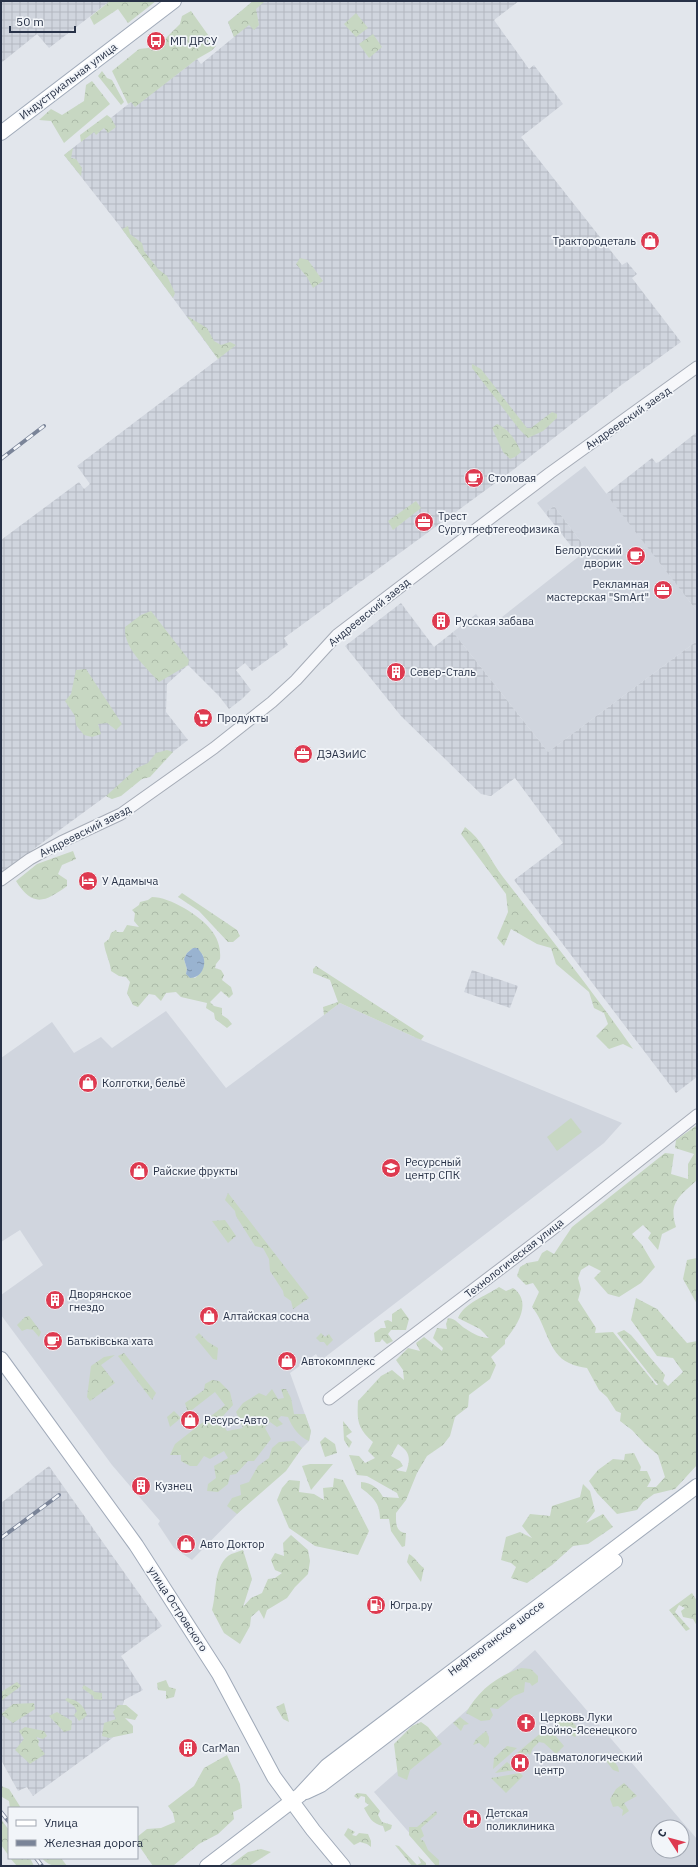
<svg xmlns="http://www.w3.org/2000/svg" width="698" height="1867" viewBox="0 0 698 1867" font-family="'IBM Plex Sans',sans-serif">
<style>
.built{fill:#d0d5de;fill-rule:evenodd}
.industrial{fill:url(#industrial-grid)}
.grass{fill:#c7d7c2}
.forest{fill:url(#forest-crowns);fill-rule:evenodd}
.water{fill:url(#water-ripples)}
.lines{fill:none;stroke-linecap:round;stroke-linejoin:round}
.minor-casing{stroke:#a6acb7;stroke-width:13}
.major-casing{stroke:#a0aab9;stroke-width:16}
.minor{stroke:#f6f7fa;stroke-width:11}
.major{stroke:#fff;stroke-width:14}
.rail-casing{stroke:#7a8498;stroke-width:4}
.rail{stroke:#f2f5f9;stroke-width:2.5;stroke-dasharray:8;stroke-linecap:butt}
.labels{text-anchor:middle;stroke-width:3.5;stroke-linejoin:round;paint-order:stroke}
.poi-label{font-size:11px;fill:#283247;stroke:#f2f5f9;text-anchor:start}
.street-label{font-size:11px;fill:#283247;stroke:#f2f5f9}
</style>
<defs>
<pattern id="industrial-grid" width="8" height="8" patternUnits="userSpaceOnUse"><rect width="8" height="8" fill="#d0d5de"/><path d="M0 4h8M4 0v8" fill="none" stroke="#b3b7c0"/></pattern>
<pattern id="forest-crowns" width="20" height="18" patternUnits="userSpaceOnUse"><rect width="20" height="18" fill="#c7d7c2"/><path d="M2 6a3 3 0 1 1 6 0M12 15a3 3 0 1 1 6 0" fill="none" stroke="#abb9a8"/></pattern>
<pattern id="water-ripples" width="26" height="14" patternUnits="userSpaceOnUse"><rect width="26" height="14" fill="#99b3d0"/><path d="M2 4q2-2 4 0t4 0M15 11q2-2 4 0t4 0" fill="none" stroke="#7d92ab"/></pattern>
</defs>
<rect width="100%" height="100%" fill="#e2e6ec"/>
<g class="built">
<polygon points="585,466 697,611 697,641 548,752 453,632 476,614 488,628 587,550 554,506 545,513 537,503"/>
<polygon points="340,1003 421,1040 622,1123 604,1143 320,1361 316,1354 290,1373 311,1431 309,1441 192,1560 174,1548 158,1524 160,1521 112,1465 1,1315 1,1295 43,1265 20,1230 1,1242 1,1058 52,1022 74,1053 101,1037 112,1048 166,1011 226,1088"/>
<path d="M 535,1650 L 697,1839 L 697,1866 L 438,1866 L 374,1792 ZM 658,1827 L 682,1827 L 682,1851 L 658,1851 Z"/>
</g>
<g class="industrial">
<polygon points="1,1 110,1 49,48 37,34 1,63"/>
<polygon points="253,1 519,1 494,20 529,69 534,65 563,104 521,137 622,265 627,262 637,274 632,278 681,342 620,386 513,470 284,638 288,645 252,671 245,663 236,670 251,690 242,699 229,709 219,696 188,665 167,684 166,712 188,740 112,799 106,796 1,873 1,540 79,482 84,489 90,484 77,466 218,359 119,225 64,155 131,102 135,106 197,59 201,64 234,37 228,22"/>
<polygon points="697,432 697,611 606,494 652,458 656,463 659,462"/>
<polygon points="554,506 587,550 579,556 545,513"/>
<polygon points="401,603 434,647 453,632 548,752 697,641 697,1077 676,1093 514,880 563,843 515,778 491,796 481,794 401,716 345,646"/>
<polygon points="472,970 518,986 510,1008 464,992"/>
<polygon points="49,1466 162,1626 121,1656 143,1690 124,1700 115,1736 33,1796 27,1787 18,1791 1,1760 1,1503"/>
</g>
<polygon class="grass" points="571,1118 582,1132 557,1151 547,1137"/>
<g class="forest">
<polygon points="110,1 156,1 128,23 118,9 94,25 90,17"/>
<polygon points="253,1 264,2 256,9 259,25 254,30 249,25 234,37 228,22"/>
<polygon points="191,11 216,46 211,51 197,59 135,107 131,102 128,104 112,71 139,49 157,47 180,24 182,16"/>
<polygon points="356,13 368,28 356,37 344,24"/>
<polygon points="373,34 382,47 369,58 359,44"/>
<polygon points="102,71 107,78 112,80 124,102 121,105 98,76"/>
<polygon points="92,81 110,104 64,143 51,121 39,120 51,109 62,115 84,101 86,85"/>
<polygon points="107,115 111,118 116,127 108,133 104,128 96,135 94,132 81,142 80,135"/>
<polygon points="73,148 71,158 76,159 82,168 81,176 64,155"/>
<polygon points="128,226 130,234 142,243 144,251 158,269 167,276 175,293 173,298 122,229"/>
<polygon points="300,258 308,260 323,281 313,288 307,277 296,264"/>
<polygon points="187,316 207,328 214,341 221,345 230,342 236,345 218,359"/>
<polygon points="472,364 481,369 527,428 531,428 552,412 557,414 557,418 543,431 528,438 519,429 472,368"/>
<path d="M 497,424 C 509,429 516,441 521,452 L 515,457 L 510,459 L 503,452 L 492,428 Z"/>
<polygon points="416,501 421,508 393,530 388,521"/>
<path d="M 151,611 L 189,660 L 188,665 L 159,682 C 146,667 123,648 125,627 L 141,615 Z"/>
<polygon points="86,669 122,724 116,730 107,723 98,724 101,734 92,737 84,735 76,725 75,716 65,701 71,694 76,670"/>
<polygon points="167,750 173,752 150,777 142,779 121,796 112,799 106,796 137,768 148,763 156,753"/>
<path d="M 465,827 C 482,839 490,860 503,877 C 547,934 592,990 633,1049 L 623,1044 L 609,1049 L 596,1036 L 608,1024 L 604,1013 L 594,1008 L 589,992 L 556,964 L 551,948 L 537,944 L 511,929 L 504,946 L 497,938 L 508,912 L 506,894 L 461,834 Z"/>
<path d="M 73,851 L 76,859 L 62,865 L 58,874 L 67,880 L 67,886 C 45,902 33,908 16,881 L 37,864 Z"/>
<polygon points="182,893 237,930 240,936 233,942 228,942 199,911 178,897"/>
<path d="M 152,897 C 170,897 201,916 211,930 C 218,938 221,949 220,959 L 216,964 L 215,968 L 221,970 L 224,975 L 222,980 L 231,987 L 233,994 L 229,998 L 221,991 L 210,1002 L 214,1006 L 222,1008 L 222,1015 L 228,1019 L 232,1024 L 227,1028 L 215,1019 L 214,1013 L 206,1008 L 207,1003 L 181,997 L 176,992 L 166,993 L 161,1001 L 155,995 L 149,994 L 138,1007 L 133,1005 L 127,993 L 130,982 L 126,977 L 119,976 L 111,971 C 110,961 105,953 104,943 L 109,939 L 111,933 L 116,930 L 117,932 L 123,932 L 127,925 L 139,927 L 134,921 L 135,913 L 132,910 L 139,905 L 140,902 L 148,900 ZM 193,948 L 203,955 C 204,966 204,971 195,978 L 186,974 L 187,969 L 184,959 L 187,953 Z"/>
<polygon points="316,966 424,1036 421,1040 340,1003 324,1015 323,1007 338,1002 330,980 313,973 313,969"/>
<path d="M 697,1125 L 697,1180 C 680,1196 668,1202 676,1227 L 662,1234 L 658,1250 L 648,1238 L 651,1233 L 643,1225 L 632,1234 L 642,1245 L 655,1267 L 641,1283 L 619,1297 L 608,1294 L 594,1278 L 601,1271 L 589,1265 L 581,1270 L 578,1278 L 581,1289 L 578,1300 L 596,1328 L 595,1333 L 613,1332 L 656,1385 L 658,1385 L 617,1333 L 624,1330 L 631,1335 L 665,1375 L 663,1381 L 668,1386 L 683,1372 L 673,1358 L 657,1356 L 631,1320 L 636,1298 L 657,1309 L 687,1343 L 697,1341 L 697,1465 L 675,1489 L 654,1494 L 643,1502 L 637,1510 L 617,1514 L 597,1493 L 589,1481 L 598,1470 L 613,1459 L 624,1460 L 625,1454 L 634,1453 L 641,1467 L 640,1471 L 647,1471 L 651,1480 L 647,1487 L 656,1487 L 665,1477 L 658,1455 L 645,1444 L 632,1430 L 620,1421 L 621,1413 L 616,1411 L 607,1397 L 599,1390 L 587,1368 C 581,1367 575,1366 569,1363 C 548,1354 546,1323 532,1307 L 539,1292 L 533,1283 L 526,1285 L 517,1276 L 520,1267 L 527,1263 L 538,1261 L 542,1253 L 547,1250 L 554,1254 L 572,1227 L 665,1153 L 674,1154 L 671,1174 L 688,1179 L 688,1164 L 694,1154 L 675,1148 L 676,1140 Z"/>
<polygon points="228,1193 309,1298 293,1309 291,1301 284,1296 283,1291 270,1271 269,1259 263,1248 255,1246 236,1216 235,1211 225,1200"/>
<polygon points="225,1220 236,1236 228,1243 212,1221"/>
<polygon points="697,1258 697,1304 683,1279 687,1260"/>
<path d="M 499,1287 L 506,1291 L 513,1288 C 533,1302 517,1326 505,1340 L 505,1344 L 491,1357 L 496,1365 L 490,1379 L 469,1395 L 468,1407 L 455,1417 L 450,1436 L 443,1445 L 427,1456 L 417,1473 L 406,1500 L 396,1513 C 396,1522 395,1532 406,1533 L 405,1546 L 402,1547 L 391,1531 L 389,1519 L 380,1519 C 380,1503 373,1497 361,1488 L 361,1482 C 372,1483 378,1488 383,1497 L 399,1498 L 397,1493 L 367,1476 L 357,1475 L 349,1455 L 359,1456 L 365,1463 L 375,1458 L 368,1451 L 373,1442 C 357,1428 357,1420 358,1401 L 381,1376 L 392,1370 L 404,1380 L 403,1370 L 396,1360 L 408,1348 L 420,1351 L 416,1343 L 424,1337 L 442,1351 L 443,1348 L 433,1338 L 437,1328 L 447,1329 L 446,1324 L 448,1318 C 457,1319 459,1325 466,1329 C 473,1334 482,1338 489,1338 L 480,1329 L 458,1318 C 464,1303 486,1296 499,1287 ZM 398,1444 C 410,1452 411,1458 406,1472 L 396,1470 L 403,1466 L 400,1461 L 391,1456 Z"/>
<polygon points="401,1308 409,1319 406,1330 391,1330 388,1334 393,1341 387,1344 382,1339 380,1342 375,1342 374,1333 381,1328 386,1328 384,1321 388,1320 392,1322 392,1314"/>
<polygon points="29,1316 41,1332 39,1337 33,1330 27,1329 22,1331 17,1325 25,1317"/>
<polygon points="199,1333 208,1342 218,1348 217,1360 213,1359 195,1337"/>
<polygon points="321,1333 325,1337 329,1334 333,1340 327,1346 324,1342 320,1342 316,1338"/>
<polygon points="124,1353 156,1393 152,1400 118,1356"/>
<polygon points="115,1355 101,1365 115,1383 90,1401 87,1397 91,1366 104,1357"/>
<path d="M 212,1380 L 219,1381 L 230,1392 L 233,1405 L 223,1416 L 224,1426 L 227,1431 L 243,1428 L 236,1412 L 243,1403 L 259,1393 L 266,1396 L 272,1389 L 278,1399 L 284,1398 L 281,1389 L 286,1389 L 291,1398 L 294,1414 L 305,1414 L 311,1431 L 309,1441 C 299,1437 292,1427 288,1417 L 281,1416 L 278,1419 L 283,1424 L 277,1427 L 270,1422 L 265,1428 L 271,1439 L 254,1461 L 248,1461 L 236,1474 L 230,1475 L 228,1484 L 218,1492 L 207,1491 L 208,1484 L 216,1478 L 214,1466 L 228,1458 L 224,1451 L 210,1459 L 204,1456 L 197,1466 L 190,1466 L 181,1461 L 181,1455 L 170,1455 L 175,1444 L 225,1405 L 215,1392 L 188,1413 L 185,1403 L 204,1390 L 205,1384 Z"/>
<polygon points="174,1411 181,1418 170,1427 167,1417"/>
<polygon points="343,1421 352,1432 346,1436 352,1442 349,1448 344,1440"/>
<polygon points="325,1437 335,1444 337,1453 325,1457 320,1442"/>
<polygon points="294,1441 302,1448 286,1471 237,1514 227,1506 232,1498 241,1495 240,1485 249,1482 258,1466 269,1458 272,1448 279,1442"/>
<polygon points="310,1464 333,1464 311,1490 302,1466"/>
<polygon points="334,1478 343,1480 369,1531 358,1555 315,1546 289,1528 277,1500 282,1488 289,1480 300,1481 299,1492 314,1494 324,1500 323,1488 333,1487"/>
<polygon points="583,1484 590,1491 595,1511 586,1523 603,1514 613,1527 588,1544 573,1546 552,1565 527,1583 511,1578 516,1567 511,1563 501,1560 506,1537 520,1532 532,1538 522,1526 530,1514 550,1516 552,1506 580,1497"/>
<path d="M 291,1535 L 308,1550 L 310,1561 L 308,1574 L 295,1587 L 287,1598 L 267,1610 L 264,1619 L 259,1610 L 251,1617 L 250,1626 L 240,1644 L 224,1633 L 212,1610 C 217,1593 213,1569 228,1556 C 232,1553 238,1552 243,1550 L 252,1579 L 243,1607 L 251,1598 L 262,1593 L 268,1579 L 275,1578 L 282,1573 L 275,1570 L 271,1560 L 275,1553 L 284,1556 L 283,1543 Z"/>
<path d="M 409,1554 C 416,1558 417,1563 424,1568 L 421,1582 L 407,1562 Z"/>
<polygon points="692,1593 697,1601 697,1626 693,1619 683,1617 681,1611 685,1608 679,1605 675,1612 690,1629 686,1631 669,1610"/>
<path d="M 521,1668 L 531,1669 L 538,1676 L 538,1682 L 532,1686 L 530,1683 L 525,1682 L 524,1692 L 514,1696 L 498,1709 L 490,1708 L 493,1715 L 490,1720 L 481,1721 L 466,1713 C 478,1691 497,1676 521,1668 Z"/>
<polygon points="166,1680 169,1687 176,1689 174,1697 166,1699 166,1691 158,1690 157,1683"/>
<polygon points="17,1682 21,1686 1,1701 1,1692"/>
<polygon points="84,1685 95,1692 102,1693 102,1700 94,1699 93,1696 82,1688"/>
<path d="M 67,1698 C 77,1700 84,1705 87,1715 L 84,1718 L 79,1721 L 74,1715 L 77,1711 L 74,1706 L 65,1700 Z"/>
<polygon points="34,1703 35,1709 13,1723 1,1714 13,1704"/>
<polygon points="284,1703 289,1722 283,1719 276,1707"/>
<polygon points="118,1705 126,1705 138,1715 135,1720 125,1718 133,1726 133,1733 109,1738 102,1736 104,1723 116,1719 113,1712"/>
<polygon points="57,1712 72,1721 71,1730 64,1732 49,1716"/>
<polygon points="460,1717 469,1724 464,1725 461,1731 453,1723"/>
<polygon points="571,1720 581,1732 575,1737 563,1731 556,1724 561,1721"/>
<polygon points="421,1722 428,1727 442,1744 410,1770 407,1780 398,1776 394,1744 412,1726"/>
<polygon points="25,1727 44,1731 47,1736 43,1739 36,1737 39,1741 38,1745 45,1754 30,1764 15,1750 24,1739 19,1731"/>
<polygon points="548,1727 564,1746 556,1754 544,1743 539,1742 533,1748 530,1755 527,1753 525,1758 521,1758 520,1755 517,1753"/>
<polygon points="486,1731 489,1737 489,1743 485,1748 479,1743 473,1745 476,1739"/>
<polygon points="507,1746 517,1748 493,1769 494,1758"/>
<polygon points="608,1752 618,1767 619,1772 613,1770 603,1757 608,1759"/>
<polygon points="227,1755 240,1784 242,1808 233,1812 234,1819 218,1834 199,1844 173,1866 153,1866 137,1843 137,1837 147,1829 161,1828 175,1822 173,1813 168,1806 194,1786 204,1768"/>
<polygon points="507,1762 513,1767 521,1765 523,1767 516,1770 495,1773"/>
<polygon points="520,1773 523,1776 506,1793 491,1778"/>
<polygon points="624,1783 637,1796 624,1803 629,1811 622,1816 623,1810 618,1806 613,1807 610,1799 616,1789"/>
<polygon points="1,1786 9,1789 21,1808 10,1808 9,1801 2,1797"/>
<path d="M 357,1793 L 366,1794 L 380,1811 L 378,1815 L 382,1822 L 392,1825 L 391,1829 L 385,1832 L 383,1826 C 372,1824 369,1817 364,1808 L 369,1805 L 365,1802 L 365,1797 L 361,1796 L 358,1799 L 354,1796 Z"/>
<polygon points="436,1811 437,1814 421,1828 424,1836 420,1839 424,1841 428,1850 439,1860 439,1866 436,1866 409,1835 409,1827 417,1827"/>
<polygon points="1,1819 9,1830 9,1856 1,1845"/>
<polygon points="348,1828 355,1832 352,1835 356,1836 359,1833 368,1834 371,1841 371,1847 367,1844 360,1842 354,1845 344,1835"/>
<polygon points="395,1845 399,1846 417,1865 421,1863 418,1856 426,1863 426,1866 412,1866"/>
<polygon points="261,1849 271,1852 249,1866 229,1866 248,1852"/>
<polygon points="10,1858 30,1858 34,1866 17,1866"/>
<path d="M 42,1858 L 61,1858 L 67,1866 C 56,1866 49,1867 42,1858 Z"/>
</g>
<path class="water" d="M 193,948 L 198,948 C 199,951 202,953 203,956 C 207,966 201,978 190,978 L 186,974 L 187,969 L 184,959 L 187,953 Z"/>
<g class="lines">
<g class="minor-casing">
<g id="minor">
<polyline points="1,880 30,859 61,842 121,814 214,748 272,702 296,680 337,635 550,473 697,367"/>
<polyline points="329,1399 549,1232 697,1115"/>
</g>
</g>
<g class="major-casing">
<g id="major">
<polyline points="1,133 174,1"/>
<polyline points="1,1359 136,1545 219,1674 274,1777 313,1830 343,1866"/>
<polyline points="306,1792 321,1785 615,1561"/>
<polyline points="207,1866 300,1795 327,1766 697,1486"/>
</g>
</g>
<use href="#minor" class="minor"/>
<use href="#major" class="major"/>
<g class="rail-casing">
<g id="rail">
<polyline points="1,459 44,426"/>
<polyline points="1,1538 59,1495"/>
<polyline points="1,1812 9,1822"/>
<polyline points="36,1858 42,1866"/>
</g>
</g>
<use href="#rail" class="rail"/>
</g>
<defs>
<g id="bus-disc" transform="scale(1)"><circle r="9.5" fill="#de3a50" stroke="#f2f5f9"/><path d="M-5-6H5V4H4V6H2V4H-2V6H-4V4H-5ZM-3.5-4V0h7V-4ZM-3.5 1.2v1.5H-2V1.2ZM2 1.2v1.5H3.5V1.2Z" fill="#fff"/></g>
<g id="shop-disc" transform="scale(1)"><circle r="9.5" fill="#de3a50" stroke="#f2f5f9"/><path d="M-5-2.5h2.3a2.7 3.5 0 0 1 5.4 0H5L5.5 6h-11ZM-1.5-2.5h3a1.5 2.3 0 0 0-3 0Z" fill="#fff"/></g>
<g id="cafe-disc" transform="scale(1)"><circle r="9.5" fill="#de3a50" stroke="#f2f5f9"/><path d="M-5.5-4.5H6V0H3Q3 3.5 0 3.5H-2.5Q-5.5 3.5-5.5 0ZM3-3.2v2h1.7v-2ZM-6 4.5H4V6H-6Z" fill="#fff"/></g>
<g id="office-disc" transform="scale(1)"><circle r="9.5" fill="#de3a50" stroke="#f2f5f9"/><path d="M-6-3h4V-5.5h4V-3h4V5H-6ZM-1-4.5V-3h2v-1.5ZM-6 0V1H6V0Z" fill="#fff"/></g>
<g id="building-disc" transform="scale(1)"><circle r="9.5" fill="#de3a50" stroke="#f2f5f9"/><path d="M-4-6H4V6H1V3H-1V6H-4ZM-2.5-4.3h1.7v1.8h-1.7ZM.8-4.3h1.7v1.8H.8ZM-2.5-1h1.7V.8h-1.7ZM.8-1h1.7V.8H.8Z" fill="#fff"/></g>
<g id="supermarket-disc" transform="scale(1)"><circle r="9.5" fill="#de3a50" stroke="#f2f5f9"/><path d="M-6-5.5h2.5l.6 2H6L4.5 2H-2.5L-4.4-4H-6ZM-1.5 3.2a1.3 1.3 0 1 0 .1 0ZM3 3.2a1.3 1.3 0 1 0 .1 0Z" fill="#fff"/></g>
<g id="hotel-disc" transform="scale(1)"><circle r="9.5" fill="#de3a50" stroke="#f2f5f9"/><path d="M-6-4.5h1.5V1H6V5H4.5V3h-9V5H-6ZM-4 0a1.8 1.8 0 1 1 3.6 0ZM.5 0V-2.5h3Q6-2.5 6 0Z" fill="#fff"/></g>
<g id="university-disc" transform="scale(1)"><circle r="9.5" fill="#de3a50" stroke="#f2f5f9"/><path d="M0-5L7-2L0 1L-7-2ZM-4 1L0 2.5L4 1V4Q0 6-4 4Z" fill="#fff"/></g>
<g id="fuel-disc" transform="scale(1)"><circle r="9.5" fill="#de3a50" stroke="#f2f5f9"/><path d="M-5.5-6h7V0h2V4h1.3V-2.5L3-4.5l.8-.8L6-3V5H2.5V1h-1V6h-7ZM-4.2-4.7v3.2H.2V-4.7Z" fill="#fff"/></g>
<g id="church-disc" transform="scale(1)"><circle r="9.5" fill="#de3a50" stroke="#f2f5f9"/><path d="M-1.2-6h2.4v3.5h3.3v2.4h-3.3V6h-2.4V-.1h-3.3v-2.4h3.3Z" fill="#fff"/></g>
<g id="hospital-disc" transform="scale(1)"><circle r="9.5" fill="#de3a50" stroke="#f2f5f9"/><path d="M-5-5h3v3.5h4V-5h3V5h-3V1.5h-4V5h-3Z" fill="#fff"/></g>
</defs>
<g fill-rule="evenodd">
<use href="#bus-disc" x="156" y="41"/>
<use href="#shop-disc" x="650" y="241"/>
<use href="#cafe-disc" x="474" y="478"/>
<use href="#office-disc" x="424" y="522"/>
<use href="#cafe-disc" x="636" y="556"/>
<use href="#office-disc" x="663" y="590"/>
<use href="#building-disc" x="441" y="621"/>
<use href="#building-disc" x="396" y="672"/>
<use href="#supermarket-disc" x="203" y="718"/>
<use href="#office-disc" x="303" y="754"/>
<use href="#hotel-disc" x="88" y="881"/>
<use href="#shop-disc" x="88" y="1083"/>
<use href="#university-disc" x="391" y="1168"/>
<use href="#shop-disc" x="139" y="1171"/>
<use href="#building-disc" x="55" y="1300"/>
<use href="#shop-disc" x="209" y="1316"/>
<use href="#cafe-disc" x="53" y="1341"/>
<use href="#shop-disc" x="287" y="1361"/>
<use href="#shop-disc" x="190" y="1420"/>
<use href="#building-disc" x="141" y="1486"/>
<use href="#shop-disc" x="186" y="1544"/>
<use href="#fuel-disc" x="376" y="1605"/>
<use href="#church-disc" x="526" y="1723"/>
<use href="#building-disc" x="188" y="1748"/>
<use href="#hospital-disc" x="520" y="1763"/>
<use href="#hospital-disc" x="472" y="1819"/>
</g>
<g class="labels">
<g class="poi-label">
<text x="170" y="45">МП ДРСУ</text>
<text x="636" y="245" text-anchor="end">Трактородеталь</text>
<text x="488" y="482">Столовая</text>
<text x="438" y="520">Трест<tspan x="438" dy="13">Сургутнефтегеофизика</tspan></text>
<text x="622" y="554" text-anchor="end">Белорусский<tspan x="622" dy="13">дворик</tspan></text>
<text x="649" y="588" text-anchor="end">Рекламная<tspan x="649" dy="13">мастерская "SmArt"</tspan></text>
<text x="455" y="625">Русская забава</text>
<text x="410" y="676">Север-Сталь</text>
<text x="217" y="722">Продукты</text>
<text x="317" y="758">ДЭАЗиИС</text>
<text x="102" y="885">У Адамыча</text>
<text x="102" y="1087">Колготки, бельё</text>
<text x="405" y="1166">Ресурсный<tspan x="405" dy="13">центр СПК</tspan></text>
<text x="153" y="1175">Райские фрукты</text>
<text x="69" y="1298">Дворянское<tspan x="69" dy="13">гнездо</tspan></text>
<text x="223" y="1320">Алтайская сосна</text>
<text x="67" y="1345">Батькiвська хата</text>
<text x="301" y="1365">Автокомплекс</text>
<text x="204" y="1424">Ресурс-Авто</text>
<text x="155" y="1490">Кузнец</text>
<text x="200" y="1548">Авто Доктор</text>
<text x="390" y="1609">Югра.ру</text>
<text x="540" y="1721">Церковь Луки<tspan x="540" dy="13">Войно-Ясенецкого</tspan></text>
<text x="202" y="1752">CarMan</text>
<text x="534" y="1761">Травматологический<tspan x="534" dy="13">центр</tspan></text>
<text x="486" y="1817">Детская<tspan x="486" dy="13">поликлиника</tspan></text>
</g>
<g class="street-label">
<text transform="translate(68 81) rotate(-37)" y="4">Индустриальная улица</text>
<text transform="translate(628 418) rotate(-35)" y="4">Андреевский заезд</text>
<text transform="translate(369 612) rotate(-39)" y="4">Андреевский заезд</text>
<text transform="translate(85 831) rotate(-27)" y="4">Андреевский заезд</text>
<text transform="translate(514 1258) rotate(-38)" y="4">Технологическая улица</text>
<text transform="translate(178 1609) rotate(57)" y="4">улица Островского</text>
<text transform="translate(496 1638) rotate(-37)" y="4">Нефтеюганское шоссе</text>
</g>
</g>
<rect width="698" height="1867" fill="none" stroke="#283247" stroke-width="4"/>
<rect x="8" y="1807" width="130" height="52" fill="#f2f5f9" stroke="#a1a7b2"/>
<rect x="16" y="1820" width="20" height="6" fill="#ffffff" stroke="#a1a7b2"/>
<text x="44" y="1827" font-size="12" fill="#283247">Улица</text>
<rect x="16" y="1840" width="20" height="6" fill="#7a8498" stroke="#a1a7b2"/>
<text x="44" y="1847" font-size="12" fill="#283247">Железная дорога</text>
<g transform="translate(670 1839) rotate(306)"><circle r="19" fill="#f2f5f9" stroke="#a1a7b2"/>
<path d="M0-3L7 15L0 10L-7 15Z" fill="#de3a50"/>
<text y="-6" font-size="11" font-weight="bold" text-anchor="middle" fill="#283247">С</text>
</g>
<path d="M10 26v6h65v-6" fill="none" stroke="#283247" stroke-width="2"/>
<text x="16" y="26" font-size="12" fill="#283247" stroke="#f2f5f9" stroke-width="3" paint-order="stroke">50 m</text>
</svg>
